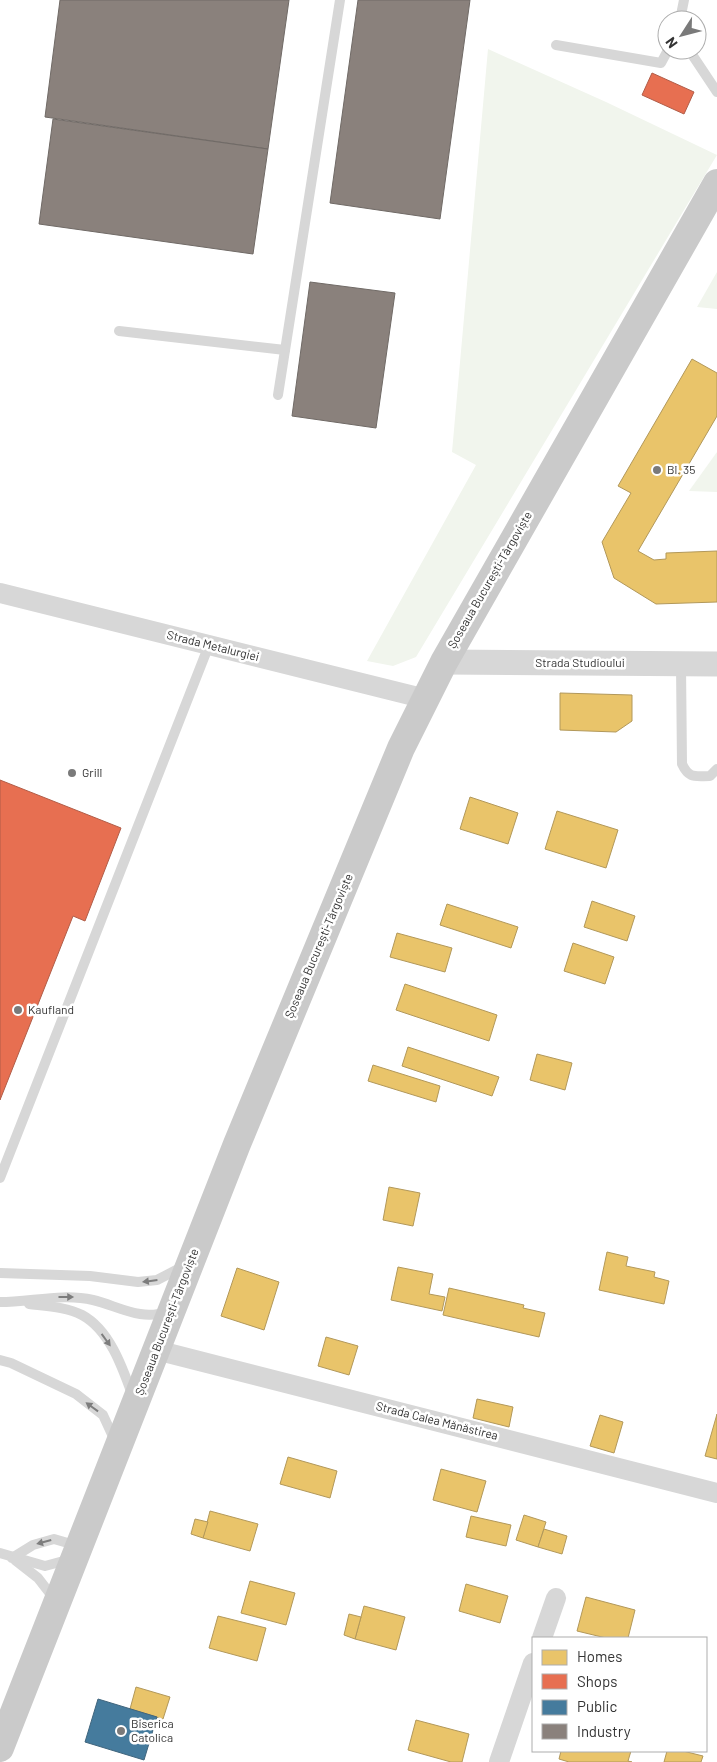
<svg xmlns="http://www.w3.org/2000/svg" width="717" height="1762" viewBox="0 0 717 1762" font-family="Barlow,sans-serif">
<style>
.green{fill:#f1f5ed}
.homes{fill:#e9c46a;stroke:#b2985a}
.shops{fill:#e76f51;stroke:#b15d48}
.public{fill:#457b9d;stroke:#40657d}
.industry{fill:#8a817c;stroke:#706a66}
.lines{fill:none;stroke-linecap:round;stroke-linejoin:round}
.service{stroke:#d7d7d7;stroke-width:10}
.minor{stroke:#d7d7d7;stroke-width:20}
.tertiary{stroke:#d7d7d7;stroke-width:25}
.primary{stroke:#cacaca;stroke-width:28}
.oneway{fill:#7d7d7d}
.poi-dot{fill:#7a7a7a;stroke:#fff;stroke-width:2}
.labels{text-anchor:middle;stroke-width:5;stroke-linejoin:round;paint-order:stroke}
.poi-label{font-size:12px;fill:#333;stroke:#fff;text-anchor:start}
.street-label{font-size:12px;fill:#333;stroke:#fff}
</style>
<rect width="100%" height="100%" fill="#fff"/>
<g class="green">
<polygon points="488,49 606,102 717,155 416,657 393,666 367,661 476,465 452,452"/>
<polygon points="717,272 717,309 697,307"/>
<polygon points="717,452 717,492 689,491"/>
</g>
<g class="homes">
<polygon points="692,359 717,373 717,416 638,551 654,560 666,559 666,553 717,551 717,602 656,604 614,578 602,542 631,493 618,486"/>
<polygon points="560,693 632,695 632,721 616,732 560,730"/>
<polygon points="470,797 518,813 508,844 460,829"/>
<polygon points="557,811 618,830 606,868 545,849"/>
<polygon points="592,901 635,916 627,941 584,927"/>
<polygon points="447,904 518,927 511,948 440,925"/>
<polygon points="397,933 452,948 445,972 390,957"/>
<polygon points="573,943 614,957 605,984 564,971"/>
<polygon points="405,984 497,1015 489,1041 396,1010"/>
<polygon points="408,1047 499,1077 492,1096 402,1066"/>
<polygon points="537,1054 572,1063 565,1090 530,1080"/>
<polygon points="373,1065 440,1086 436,1102 368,1081"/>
<polygon points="389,1187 420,1193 413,1226 383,1220"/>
<polygon points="607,1252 628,1257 626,1266 655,1272 654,1277 669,1281 664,1304 599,1290"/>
<polygon points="398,1267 433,1274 429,1294 445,1297 442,1311 391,1300"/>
<polygon points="237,1268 279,1282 264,1330 221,1316"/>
<polygon points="449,1288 524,1305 523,1308 545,1313 539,1337 443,1315"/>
<polygon points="326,1337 358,1346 349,1375 318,1366"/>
<polygon points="477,1399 513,1407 509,1427 473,1418"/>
<polygon points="717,1414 717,1459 705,1456"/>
<polygon points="600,1415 623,1422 614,1453 590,1446"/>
<polygon points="288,1457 337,1471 330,1498 280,1484"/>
<polygon points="441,1469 486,1481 477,1512 433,1500"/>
<polygon points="210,1511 258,1524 250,1551 203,1538"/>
<polygon points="524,1515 546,1522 538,1547 516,1540"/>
<polygon points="471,1516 511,1525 506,1546 466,1537"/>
<polygon points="195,1519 208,1522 203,1538 191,1534"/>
<polygon points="544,1529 567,1536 562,1554 538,1547"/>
<polygon points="250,1581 295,1593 286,1625 241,1613"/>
<polygon points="466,1584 508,1596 500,1623 459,1611"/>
<polygon points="586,1597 635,1610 628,1638 606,1638 577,1631"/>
<polygon points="364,1606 405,1617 396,1650 355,1639"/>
<polygon points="349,1614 361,1617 355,1639 344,1635"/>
<polygon points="218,1616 266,1628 257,1661 209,1648"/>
<polygon points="136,1687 170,1697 163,1719 130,1709"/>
<polygon points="416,1720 469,1734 462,1762 451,1762 408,1750"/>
<polygon points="561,1751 631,1751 628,1761 632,1762 569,1762 559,1759"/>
<polygon points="667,1751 683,1751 703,1756 701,1762 664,1762"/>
</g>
<g class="shops">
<polygon points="652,73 694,92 684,114 642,95"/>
<polygon points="0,780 121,828 85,921 73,916 0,1100"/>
</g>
<polygon class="public" points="98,1699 157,1717 144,1760 85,1742"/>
<g class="industry">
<polygon points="60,0 289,0 268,149 45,117"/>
<polygon points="358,0 470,0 440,219 330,203"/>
<polygon points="53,119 268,149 253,254 39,224"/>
<polygon points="310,282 395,293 376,428 292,416"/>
</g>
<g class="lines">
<g class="service">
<polyline points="680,20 684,0"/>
<polyline points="556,45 661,63 668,50"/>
<polyline points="689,50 717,92"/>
<polyline points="119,331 285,350"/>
<polyline points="278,395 340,0"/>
<path d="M 681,665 L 682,764 C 689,779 695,776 710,776 L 717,769"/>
<polyline points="0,1178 209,645"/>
<polyline points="0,1273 90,1276 138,1282 157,1280 182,1267"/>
<path d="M 0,1302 C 31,1302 62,1293 93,1300 C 118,1306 142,1322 168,1311"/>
<path d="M 29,1304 C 45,1306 67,1307 82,1315 C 110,1330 123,1369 133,1397"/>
<polyline points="0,1360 11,1363 76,1394 103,1415 115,1441"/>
<polyline points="0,1553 45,1566 71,1559"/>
<polyline points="12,1558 33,1545 54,1539 78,1546"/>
<polyline points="15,1560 38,1578 55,1600"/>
</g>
<g class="minor">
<polyline points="0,593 426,699"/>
<polyline points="156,1350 717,1493"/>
<polyline points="542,1638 556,1598"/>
<polyline points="499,1762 533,1663"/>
</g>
<polyline class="tertiary" points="444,662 717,664"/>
<polyline class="primary" points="0,1748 237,1144 401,748 444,662 717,183"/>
</g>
<defs><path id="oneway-solid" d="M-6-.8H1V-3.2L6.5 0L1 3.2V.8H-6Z" transform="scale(1.25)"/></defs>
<g class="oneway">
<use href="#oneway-solid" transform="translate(150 1281) rotate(173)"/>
<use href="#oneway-solid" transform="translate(66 1297)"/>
<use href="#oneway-solid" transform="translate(106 1340) rotate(54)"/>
<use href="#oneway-solid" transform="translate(92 1407) rotate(-144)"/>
<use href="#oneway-solid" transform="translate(44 1542) rotate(165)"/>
</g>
<g class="poi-dot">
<circle cx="657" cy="470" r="5"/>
<circle cx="72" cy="773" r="5"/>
<circle cx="18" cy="1010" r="5"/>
<circle cx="121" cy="1731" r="5"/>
</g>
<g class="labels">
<g class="poi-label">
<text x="667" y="474">Bl. 35</text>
<text x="82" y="777">Grill</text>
<text x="28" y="1014">Kaufland</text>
<text x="131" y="1728">Biserica<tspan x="131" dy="14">Catolica</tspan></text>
</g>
<g class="street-label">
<text transform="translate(490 580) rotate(-60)" y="4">Șoseaua București-Târgoviște</text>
<text transform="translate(213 646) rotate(14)" y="4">Strada Metalurgiei</text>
<text x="580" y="667">Strada Studioului</text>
<text transform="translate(319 946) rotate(-67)" y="4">Șoseaua București-Târgoviște</text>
<text transform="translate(167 1322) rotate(-69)" y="4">Șoseaua București-Târgoviște</text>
<text transform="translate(437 1421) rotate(14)" y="4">Strada Calea Mănăstirea</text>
</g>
</g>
<rect x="532" y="1637" width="175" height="115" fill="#ffffff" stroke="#adadad"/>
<rect x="542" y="1650" width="25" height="15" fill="#e9c46a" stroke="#adadad"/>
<text x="577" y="1662" font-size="15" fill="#333333">Homes</text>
<rect x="542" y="1674" width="25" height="15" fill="#e76f51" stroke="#adadad"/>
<text x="577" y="1687" font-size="15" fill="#333333">Shops</text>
<rect x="542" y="1700" width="25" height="15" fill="#457b9d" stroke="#adadad"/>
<text x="577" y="1712" font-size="15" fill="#333333">Public</text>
<rect x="542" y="1724" width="25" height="15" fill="#8a817c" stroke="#adadad"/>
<text x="577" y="1737" font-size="15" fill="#333333">Industry</text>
<g transform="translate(682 35) rotate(234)"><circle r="24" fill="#ffffff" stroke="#adadad"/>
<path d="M0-4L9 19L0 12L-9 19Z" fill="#7a7a7a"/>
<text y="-8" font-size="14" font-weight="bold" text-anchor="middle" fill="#333333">N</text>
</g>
</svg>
